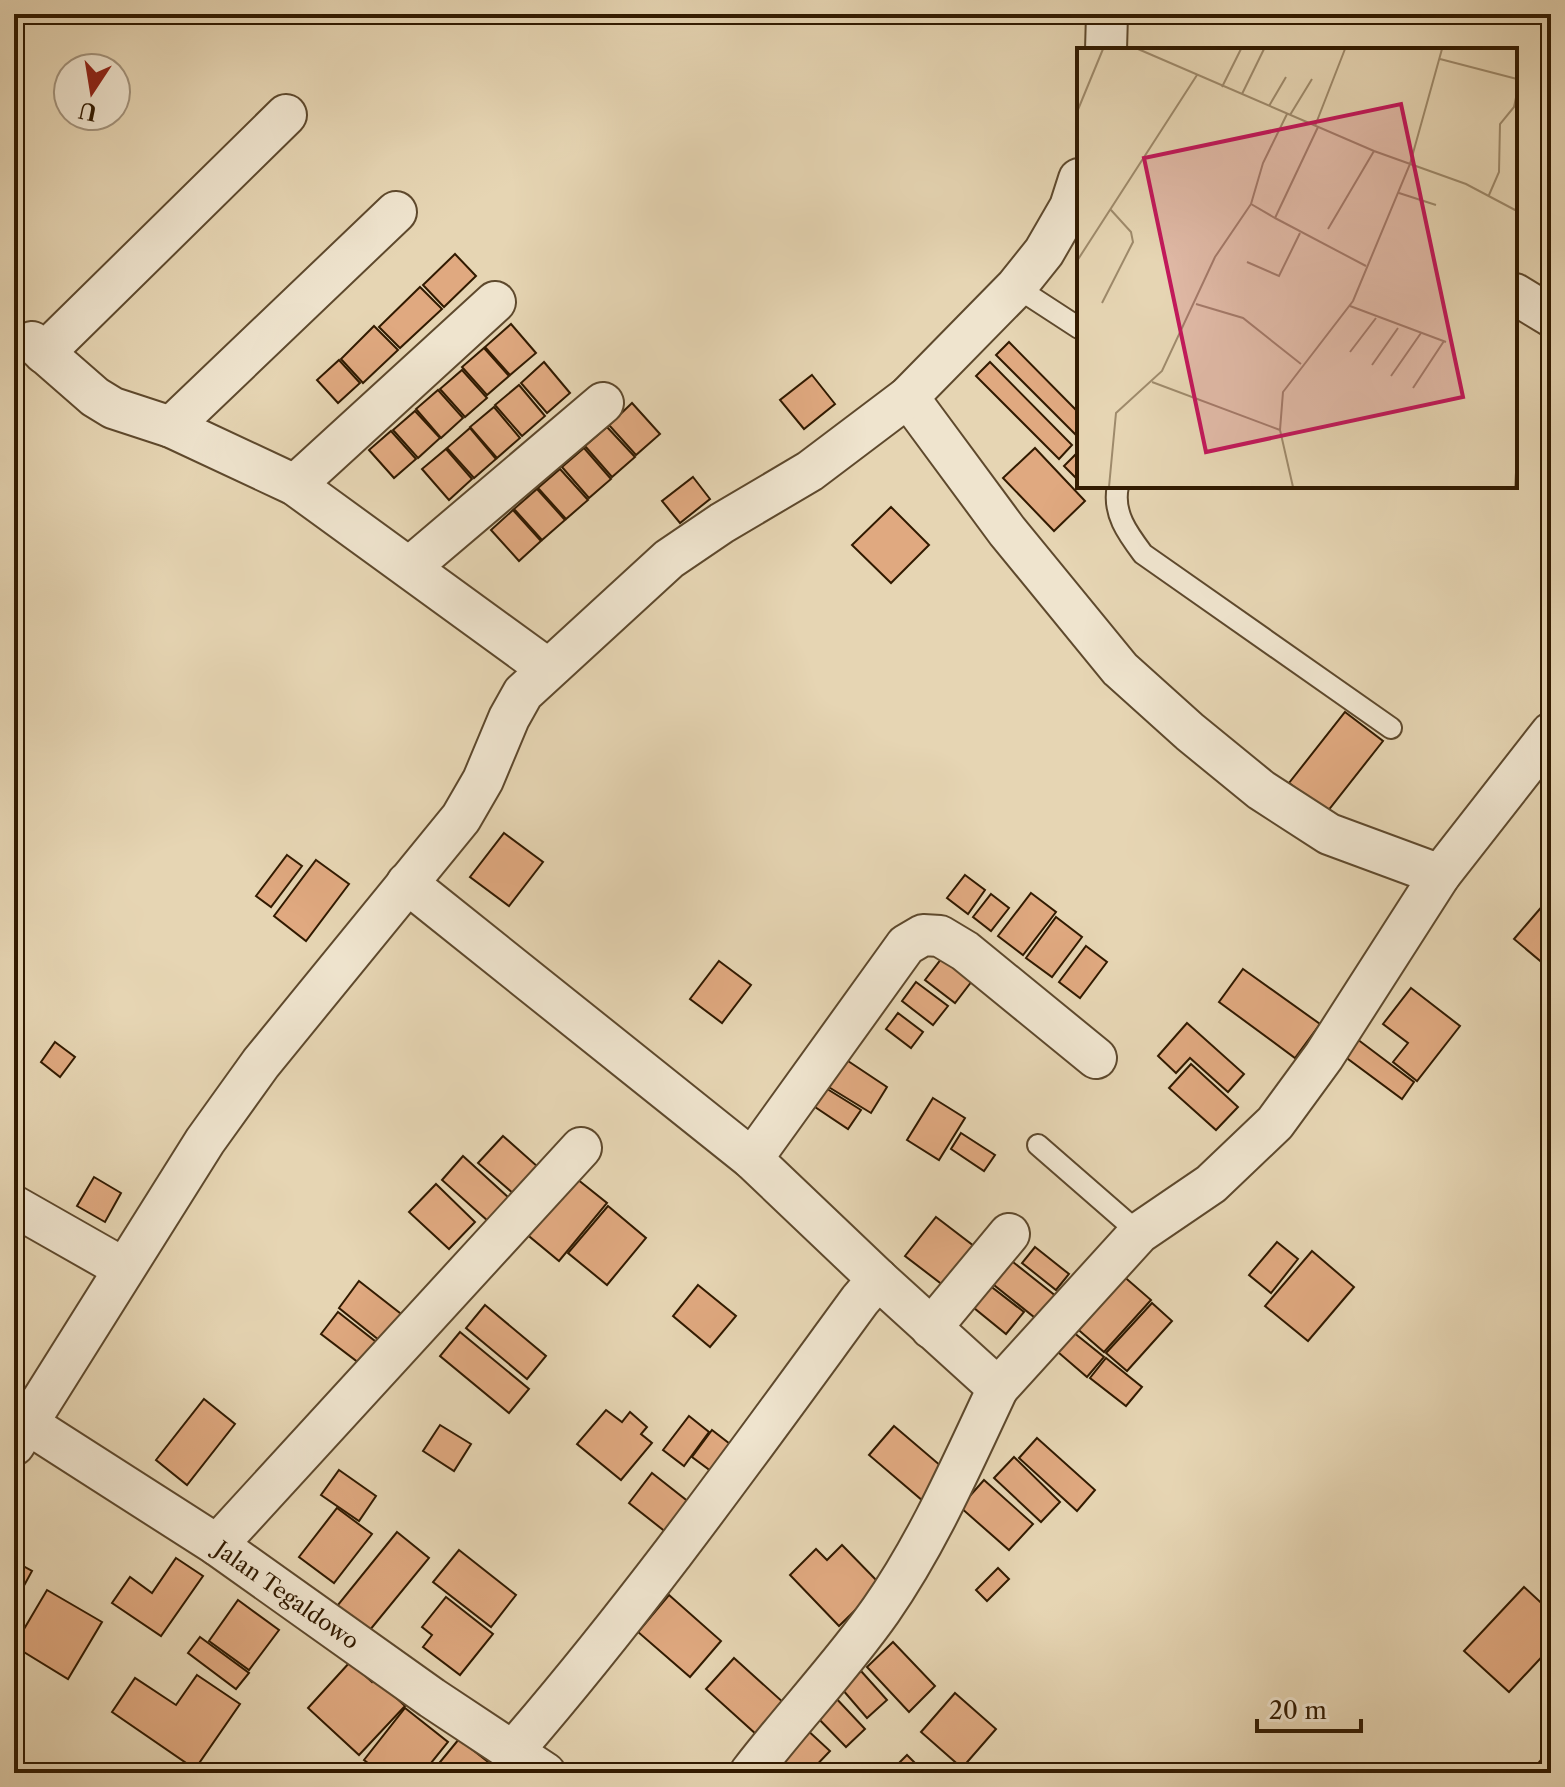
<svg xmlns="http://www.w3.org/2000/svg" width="1565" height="1787" viewBox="0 0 1565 1787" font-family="'Libre Caslon Text',serif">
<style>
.building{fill:#e0a980;stroke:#311a00;stroke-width:2}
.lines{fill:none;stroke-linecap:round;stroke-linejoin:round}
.lane-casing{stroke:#5e492d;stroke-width:24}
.street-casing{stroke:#5e492d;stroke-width:44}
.lane{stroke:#efe4ce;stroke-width:20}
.street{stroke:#efe4ce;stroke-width:40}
.labels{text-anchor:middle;stroke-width:6;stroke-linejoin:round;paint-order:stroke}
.street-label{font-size:22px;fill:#311a00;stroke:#efe4ce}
.inset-road{fill:none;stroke:#9e8a6b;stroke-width:2}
.view{fill:#c2185b;fill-opacity:0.15;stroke:#c2185b;stroke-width:4}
.inset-edge{fill:none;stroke:#311a00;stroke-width:4}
</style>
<rect width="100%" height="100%" fill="#e6d5b3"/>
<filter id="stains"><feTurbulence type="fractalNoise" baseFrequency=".0025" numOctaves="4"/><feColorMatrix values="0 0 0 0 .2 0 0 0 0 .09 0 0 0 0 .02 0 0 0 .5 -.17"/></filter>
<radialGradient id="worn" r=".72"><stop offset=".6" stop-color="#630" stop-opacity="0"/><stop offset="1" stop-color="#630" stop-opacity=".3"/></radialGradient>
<g class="building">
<polygon points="455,254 476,276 444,307 423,285"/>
<polygon points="420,287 442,309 400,348 379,327"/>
<polygon points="511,324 536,353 510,375 485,347"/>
<polygon points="374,326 398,350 363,383 341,359"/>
<polygon points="1009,342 1079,413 1079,438 996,355"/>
<polygon points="484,348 509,376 487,395 462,367"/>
<polygon points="339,360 360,383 338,403 317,380"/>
<polygon points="544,362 570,393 547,413 521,383"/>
<polygon points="990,362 1072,445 1059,459 976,376"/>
<polygon points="462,370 487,398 465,417 440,389"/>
<polygon points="812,375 835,404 804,429 780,400"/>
<polygon points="519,385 545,416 522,436 495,405"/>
<polygon points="438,390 463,418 441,438 416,409"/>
<polygon points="632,403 660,434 636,455 609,425"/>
<polygon points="494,407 520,438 497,458 470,427"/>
<polygon points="415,411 440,438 418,458 393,430"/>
<polygon points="607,427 635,457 612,477 585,446"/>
<polygon points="470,428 496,459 474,478 447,448"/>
<polygon points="391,431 416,459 394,478 369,450"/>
<polygon points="584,448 611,479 589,498 562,467"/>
<polygon points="1035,448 1085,501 1054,531 1003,478"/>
<polygon points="446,449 472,479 449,500 422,469"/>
<polygon points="1079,451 1079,481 1064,466"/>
<polygon points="560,469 588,500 566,519 538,488"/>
<polygon points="693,477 710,499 680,523 662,501"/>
<polygon points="537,489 565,520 542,540 514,509"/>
<polygon points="891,507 929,545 891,583 852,545"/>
<polygon points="513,510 541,541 519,561 491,530"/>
<polygon points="1345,712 1383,741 1327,812 1289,783"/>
<polygon points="504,833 543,862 509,906 470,877"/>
<polygon points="287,855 302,866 271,907 256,896"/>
<polygon points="316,860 349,884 306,941 274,916"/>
<polygon points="965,875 985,890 968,914 947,898"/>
<polygon points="1031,893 1056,912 1023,955 998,936"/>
<polygon points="991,894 1009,908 991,931 973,917"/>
<polygon points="1551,896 1551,970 1514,939"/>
<polygon points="1056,917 1082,937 1052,977 1026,958"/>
<polygon points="1086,946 1107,962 1080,998 1059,982"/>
<polygon points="942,958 972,981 955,1003 925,980"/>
<polygon points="719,961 751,985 722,1023 690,999"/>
<polygon points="1243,969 1320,1024 1295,1058 1219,1002"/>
<polygon points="916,982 948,1006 933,1025 902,1001"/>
<polygon points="1411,988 1460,1026 1417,1081 1393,1062 1408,1043 1383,1024"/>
<polygon points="898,1013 923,1032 911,1048 886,1029"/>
<polygon points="1187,1023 1244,1074 1228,1092 1190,1058 1176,1073 1158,1056"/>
<polygon points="1357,1039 1414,1082 1402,1099 1344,1056"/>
<polygon points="55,1042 75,1057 60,1077 41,1062"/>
<polygon points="845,1059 887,1087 871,1113 827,1086"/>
<polygon points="1191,1064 1238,1107 1216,1130 1169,1088"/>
<polygon points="824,1087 861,1110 848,1129 812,1105"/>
<polygon points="933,1098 965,1118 939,1160 907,1140"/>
<polygon points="961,1133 995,1155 984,1171 951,1149"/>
<polygon points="503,1136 538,1167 514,1194 478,1163"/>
<polygon points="463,1156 509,1198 488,1221 442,1180"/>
<polygon points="572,1175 607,1203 559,1261 524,1232"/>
<polygon points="94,1177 121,1193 105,1222 77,1206"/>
<polygon points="436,1184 475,1222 449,1249 409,1212"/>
<polygon points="608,1206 646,1238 607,1285 568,1253"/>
<polygon points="936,1217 983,1253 952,1292 905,1256"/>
<polygon points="1277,1242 1298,1259 1271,1293 1249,1275"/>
<polygon points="1035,1247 1069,1274 1056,1290 1022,1263"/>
<polygon points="1312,1251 1354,1287 1308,1341 1265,1306"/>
<polygon points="1003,1254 1057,1297 1039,1321 984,1277"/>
<polygon points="1121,1274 1151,1300 1104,1352 1074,1326"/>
<polygon points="980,1278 1024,1312 1006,1334 963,1299"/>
<polygon points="359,1281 405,1317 384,1344 339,1308"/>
<polygon points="698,1285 736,1316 710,1347 673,1316"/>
<polygon points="1152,1303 1172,1321 1127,1371 1106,1353"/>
<polygon points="485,1305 546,1356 527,1379 466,1328"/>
<polygon points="338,1312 380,1345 363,1366 321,1334"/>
<polygon points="1068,1328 1104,1357 1087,1377 1052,1347"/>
<polygon points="460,1332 529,1389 509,1413 440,1356"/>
<polygon points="1106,1358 1142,1387 1126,1406 1090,1378"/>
<polygon points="204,1399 235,1424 187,1485 156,1460"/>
<polygon points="606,1410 622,1422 630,1412 647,1427 641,1434 652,1443 621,1480 577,1444"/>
<polygon points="689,1416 709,1432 684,1466 663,1450"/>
<polygon points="440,1425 471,1444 454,1471 423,1451"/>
<polygon points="894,1426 948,1472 923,1501 869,1455"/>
<polygon points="712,1430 739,1451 719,1477 692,1457"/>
<polygon points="1037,1438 1095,1490 1077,1511 1019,1458"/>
<polygon points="1014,1457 1060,1502 1041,1522 994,1478"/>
<polygon points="339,1470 376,1496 359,1521 321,1495"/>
<polygon points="652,1473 690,1503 667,1533 629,1503"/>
<polygon points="984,1480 1033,1524 1009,1550 960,1507"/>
<polygon points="337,1508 372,1534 334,1583 299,1557"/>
<polygon points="397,1532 429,1558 365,1636 333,1611"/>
<polygon points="842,1545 881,1585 839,1626 790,1575 816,1549 827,1560"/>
<polygon points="459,1550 516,1595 491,1627 433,1582"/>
<polygon points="176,1558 203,1576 161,1636 112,1603 130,1577 152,1593"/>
<polygon points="14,1561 32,1571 14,1604"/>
<polygon points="998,1568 1009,1579 987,1601 976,1590"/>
<polygon points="1524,1587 1551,1612 1551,1647 1509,1692 1464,1651"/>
<polygon points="47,1590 102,1622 68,1679 14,1646"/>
<polygon points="669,1595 721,1641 690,1677 638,1632"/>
<polygon points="446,1597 493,1634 460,1675 423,1647 432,1635 422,1627"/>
<polygon points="238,1600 279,1630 249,1670 209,1641"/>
<polygon points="200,1637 249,1673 236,1689 188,1653"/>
<polygon points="893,1642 935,1686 909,1712 867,1667"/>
<polygon points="734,1658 785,1704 757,1735 706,1689"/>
<polygon points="350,1662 372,1682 375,1678 405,1706 359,1755 308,1708"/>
<polygon points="861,1671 887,1700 867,1718 842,1689"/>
<polygon points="197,1675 240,1704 195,1769 112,1712 135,1678 176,1705"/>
<polygon points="955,1693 996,1729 962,1768 921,1732"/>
<polygon points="833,1695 865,1729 846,1747 813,1713"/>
<polygon points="405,1708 448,1742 423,1773 381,1773 364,1760"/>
<polygon points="804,1727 830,1751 809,1773 761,1773"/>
<polygon points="459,1739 502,1773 431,1773"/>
<polygon points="1551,1748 1551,1773 1530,1773"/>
<polygon points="907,1755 925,1773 889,1773"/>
</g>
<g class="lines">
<g class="lane-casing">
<g id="lane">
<polyline points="1016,287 1079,328"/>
<path d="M 1118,486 C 1112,513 1128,534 1143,554 L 1391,728"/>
<polyline points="1038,1145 1139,1233"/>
</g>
</g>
<g class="street-casing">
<g id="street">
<polyline points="1106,50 1107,14"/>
<polyline points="1515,294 1551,316"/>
<polyline points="32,342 95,397 113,408 171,427 295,485 548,669"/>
<polyline points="44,353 286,115"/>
<polyline points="908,397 1007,531 1120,669 1190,732 1261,790 1329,834 1440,875"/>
<polyline points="171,427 396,212"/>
<polyline points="295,485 495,302"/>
<polyline points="410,567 603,403"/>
<polyline points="407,883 752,1159 878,1279"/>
<polyline points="752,1159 906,945 923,935 940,936 965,951 1096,1058"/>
<polyline points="14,1206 123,1268"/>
<polyline points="931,1328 1009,1234"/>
<polyline points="14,1415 217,1545 432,1698 545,1773"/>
<polyline points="14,1445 205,1141 261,1063 461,818 483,780 509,718 523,693 669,559 722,523 810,471 908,397 1016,287 1044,252 1070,207 1079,179"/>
<polyline points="217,1545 581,1148"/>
<path d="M 513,1751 C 637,1608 748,1453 860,1300 L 878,1279 L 998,1388 L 1139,1233 L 1211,1184 L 1275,1123 L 1324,1056 L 1440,875 L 1551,733"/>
<path d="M 750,1773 C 792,1718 841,1667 881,1610 C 929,1541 962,1464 998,1388"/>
</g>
</g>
<use href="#lane" class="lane"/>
<use href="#street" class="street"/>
</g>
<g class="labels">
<g class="street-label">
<text transform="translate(287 1595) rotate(35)" y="8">Jalan Tegaldowo</text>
</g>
</g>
<g transform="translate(1077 48)">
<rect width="440" height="440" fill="#e6d5b3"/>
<path class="inset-road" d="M 61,1 L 297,103 L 389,136 L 440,163M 363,11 L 440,31M 145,39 L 164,1M 165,46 L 187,1M 192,58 L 209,29M 0,64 L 26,1M 213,67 L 235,31M 238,78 L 268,1M 322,145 L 359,157M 412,147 L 422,124 L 423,76 L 437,59 L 440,45M 174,156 L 186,115 L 210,66M 198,170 L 289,218M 251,181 L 297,103M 0,213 L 120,27M 170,214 L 202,228 L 223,185M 25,255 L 56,194 L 54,184 L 34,162M 119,256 L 166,270 L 224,316M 273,258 L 369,294M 273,304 L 299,270M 295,317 L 321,280M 314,328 L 344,285M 75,334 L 203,382M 336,340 L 367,293M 32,439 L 39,365 L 85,323 L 138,209 L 174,156 L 198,170 L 241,79M 216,439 L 203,382 L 206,344 L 276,253 L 333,116 L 365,1M 438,439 L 440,410"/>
<path class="view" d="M 324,56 L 386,349 L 129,404 L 67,110 Z"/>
<rect width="440" height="440" class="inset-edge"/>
</g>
<rect width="1565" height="1787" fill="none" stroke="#e6d5b3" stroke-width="48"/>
<rect x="16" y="16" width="1533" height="1755" fill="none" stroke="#311a00" stroke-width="4"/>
<rect x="24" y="24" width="1517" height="1739" fill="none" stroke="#311a00" stroke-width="2"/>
<g transform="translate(92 92) rotate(192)"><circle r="38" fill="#efe4ce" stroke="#a3937c" stroke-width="2"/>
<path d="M0-6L14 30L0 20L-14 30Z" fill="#8f2418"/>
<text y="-12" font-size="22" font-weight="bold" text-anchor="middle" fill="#311a00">U</text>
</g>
<path d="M1257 1719v12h104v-12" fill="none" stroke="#311a00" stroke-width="4"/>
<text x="1269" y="1719" font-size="24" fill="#311a00" stroke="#efe4ce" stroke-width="6" paint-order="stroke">20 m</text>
<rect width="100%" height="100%" filter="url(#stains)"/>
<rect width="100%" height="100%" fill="url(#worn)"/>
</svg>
